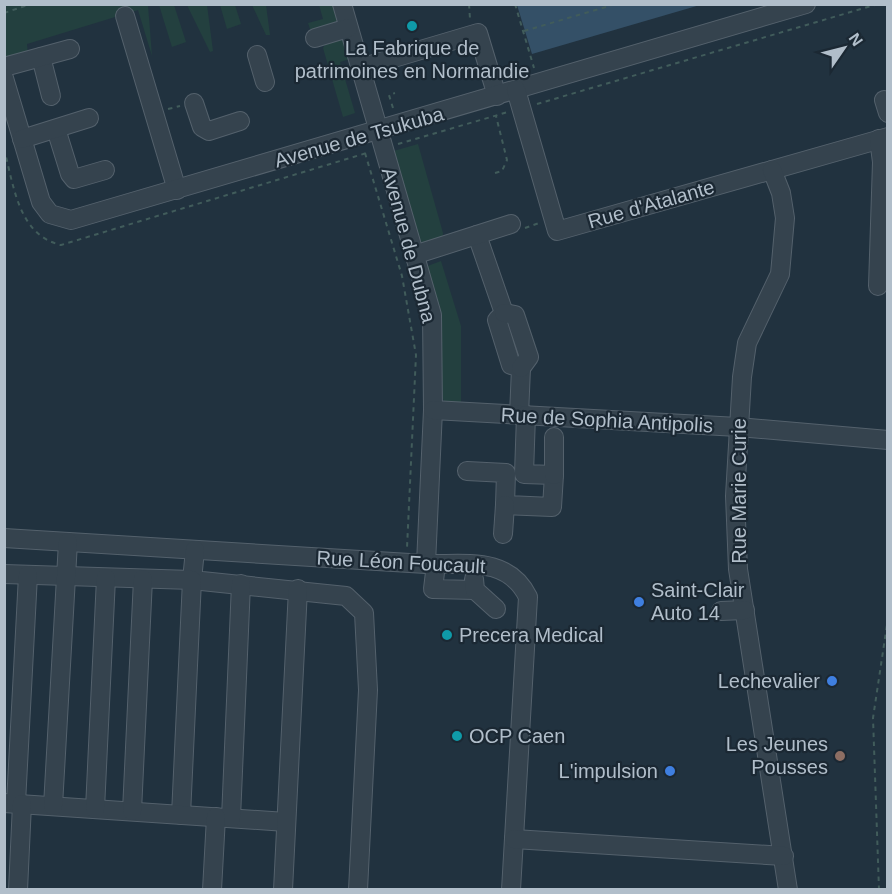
<svg xmlns="http://www.w3.org/2000/svg" width="892" height="894" viewBox="0 0 892 894" font-family="Arial,sans-serif">
<style>
.green{fill:#23403f}
.water{fill:#345067}
.lines{fill:none;stroke-linecap:round;stroke-linejoin:round}
.minor-casing{stroke:#54616c;stroke-width:20}
.path{stroke:#415c5b;stroke-width:2;stroke-dasharray:4.5 4.5;stroke-linecap:butt}
.minor{stroke:#35434e;stroke-width:18}
.culture-dot{fill:#0f9aa8;stroke:#1b2833;stroke-width:2}
.shop-dot{fill:#3f7fe0;stroke:#1b2833;stroke-width:2}
.education-dot{fill:#8d6e63;stroke:#1b2833;stroke-width:2}
.labels{text-anchor:middle;stroke-width:4.5;stroke-linejoin:round;paint-order:stroke}
.poi-label{font-size:20px;fill:#b1beca;stroke:#1b2833;text-anchor:start}
.street-label{font-size:20px;fill:#b1beca;stroke:#1b2833}
</style>
<rect width="100%" height="100%" fill="#21323f"/>
<g class="green">
<polygon points="4,5 148,5 152,56 138,10 27,44 28,55 8,59 5,56"/>
<polygon points="159,5 174,5 186,42 172,47"/>
<polygon points="187,5 207,5 213,51 210,52"/>
<polygon points="220,5 235,5 241,24 227,29"/>
<polygon points="252,5 266,5 270,35 266,35"/>
<polygon points="319,5 336,5 340,19 326,28 311,32 308,23 323,19"/>
<polygon points="346,37 353,58 340,62 355,113 343,117 323,48 326,43"/>
<polygon points="418,144 443,233 442,241 427,245 417,239 390,152"/>
<polygon points="441,261 461,326 461,406 448,405 441,397 438,314 425,267"/>
</g>
<polygon class="water" points="517,5 517,4 700,5 532,54"/>
<g class="lines">
<g class="minor-casing">
<g id="minor">
<polyline points="342,4 432,315 433,410 426,564"/>
<polyline points="125,16 177,190"/>
<polyline points="315,38 348,28"/>
<polyline points="257,55 265,82"/>
<polyline points="41,57 51,96"/>
<polyline points="4,67 70,49"/>
<polyline points="360,68 478,33 497,96"/>
<polyline points="4,78 41,202 50,214 71,220 806,4"/>
<polyline points="516,90 557,231 888,137"/>
<polyline points="884,100 888,113"/>
<polyline points="194,103 202,127 209,131 240,121"/>
<polyline points="56,129 70,174 74,179 105,170"/>
<polyline points="22,139 89,118"/>
<polyline points="772,170 781,193 785,218 780,274 747,343 742,377 735,496 738,569 788,890"/>
<polyline points="477,235 504,313 497,320 511,365 521,368 519,415"/>
<polyline points="414,255 511,224"/>
<polyline points="878,286 882,162 879,139"/>
<polyline points="504,313 515,315 529,357 521,368"/>
<polyline points="433,410 738,427 888,440"/>
<polyline points="467,471 506,473 505,505 552,507 554,475 524,474 526,415"/>
<polyline points="554,475 554,437"/>
<polyline points="503,534 505,505"/>
<path d="M 4,538 L 426,564 C 465,565 508,556 528,597 L 511,890"/>
<polyline points="195,550 192,580 346,596 364,613 368,690 358,890"/>
<polyline points="436,564 433,589 475,590"/>
<polyline points="4,574 192,580 181,815"/>
<polyline points="474,579 475,590 496,609"/>
<polyline points="721,611 745,610"/>
<polyline points="4,803 286,822"/>
<polyline points="16,803 28,575"/>
<polyline points="53,806 68,542"/>
<polyline points="95,809 106,578"/>
<polyline points="132,811 143,579"/>
<polyline points="231,818 241,584"/>
<polyline points="514,839 784,856"/>
<polyline points="18,890 22,804"/>
<polyline points="212,890 216,817"/>
<polyline points="283,890 298,589"/>
</g>
</g>
<g class="path">
<polyline points="469,4 470,19"/>
<polyline points="515,4 534,68"/>
<polyline points="4,13 31,4"/>
<polyline points="524,31 616,4"/>
<polyline points="537,104 878,4"/>
<polyline points="393,108 389,95 395,93"/>
<polyline points="168,109 180,106"/>
<polyline points="398,144 508,112"/>
<path d="M 4,149 C 14,186 18,235 61,245 L 370,152"/>
<polyline points="365,153 402,276 416,355 407,548"/>
<polyline points="495,173 502,171 507,160 496,116"/>
<polyline points="525,228 539,223"/>
<polyline points="879,890 873,718 888,618"/>
</g>
<use href="#minor" class="minor"/>
</g>
<g class="culture-dot">
<circle cx="412" cy="26" r="6"/>
<circle cx="447" cy="635" r="6"/>
<circle cx="457" cy="736" r="6"/>
</g>
<g class="shop-dot">
<circle cx="639" cy="602" r="6"/>
<circle cx="832" cy="681" r="6"/>
<circle cx="670" cy="771" r="6"/>
</g>
<circle class="education-dot" cx="840" cy="756" r="6"/>
<g class="labels">
<g class="poi-label">
<text x="412" y="55" text-anchor="middle">La Fabrique de<tspan x="412" dy="23">patrimoines en Normandie</tspan></text>
<text x="651" y="597">Saint-Clair<tspan x="651" dy="23">Auto 14</tspan></text>
<text x="459" y="642">Precera Medical</text>
<text x="820" y="688" text-anchor="end">Lechevalier</text>
<text x="469" y="743">OCP Caen</text>
<text x="828" y="751" text-anchor="end">Les Jeunes<tspan x="828" dy="23">Pousses</tspan></text>
<text x="658" y="778" text-anchor="end">L'impulsion</text>
</g>
<g class="street-label">
<text transform="translate(359 137) rotate(-16)" y="7">Avenue de Tsukuba</text>
<text transform="translate(651 204) rotate(-16)" y="7">Rue d'Atalante</text>
<text transform="translate(409 245) rotate(75)" y="7">Avenue de Dubna</text>
<text transform="translate(607 420) rotate(3)" y="7">Rue de Sophia Antipolis</text>
<text transform="translate(739 491) rotate(-90)" y="7">Rue Marie Curie</text>
<text transform="translate(401 562) rotate(3)" y="7">Rue Léon Foucault</text>
</g>
</g>
<rect width="892" height="894" fill="none" stroke="#b1beca" stroke-width="12"/>
<g transform="translate(844 48) rotate(55)" stroke="#1b2833" stroke-width="4.5" paint-order="stroke">
<path d="M0-4.5L10 22L0 15L-10 22Z" fill="#b1beca"/>
<text y="-9" font-size="16" font-weight="bold" text-anchor="middle" fill="#b1beca">N</text>
</g>
</svg>
